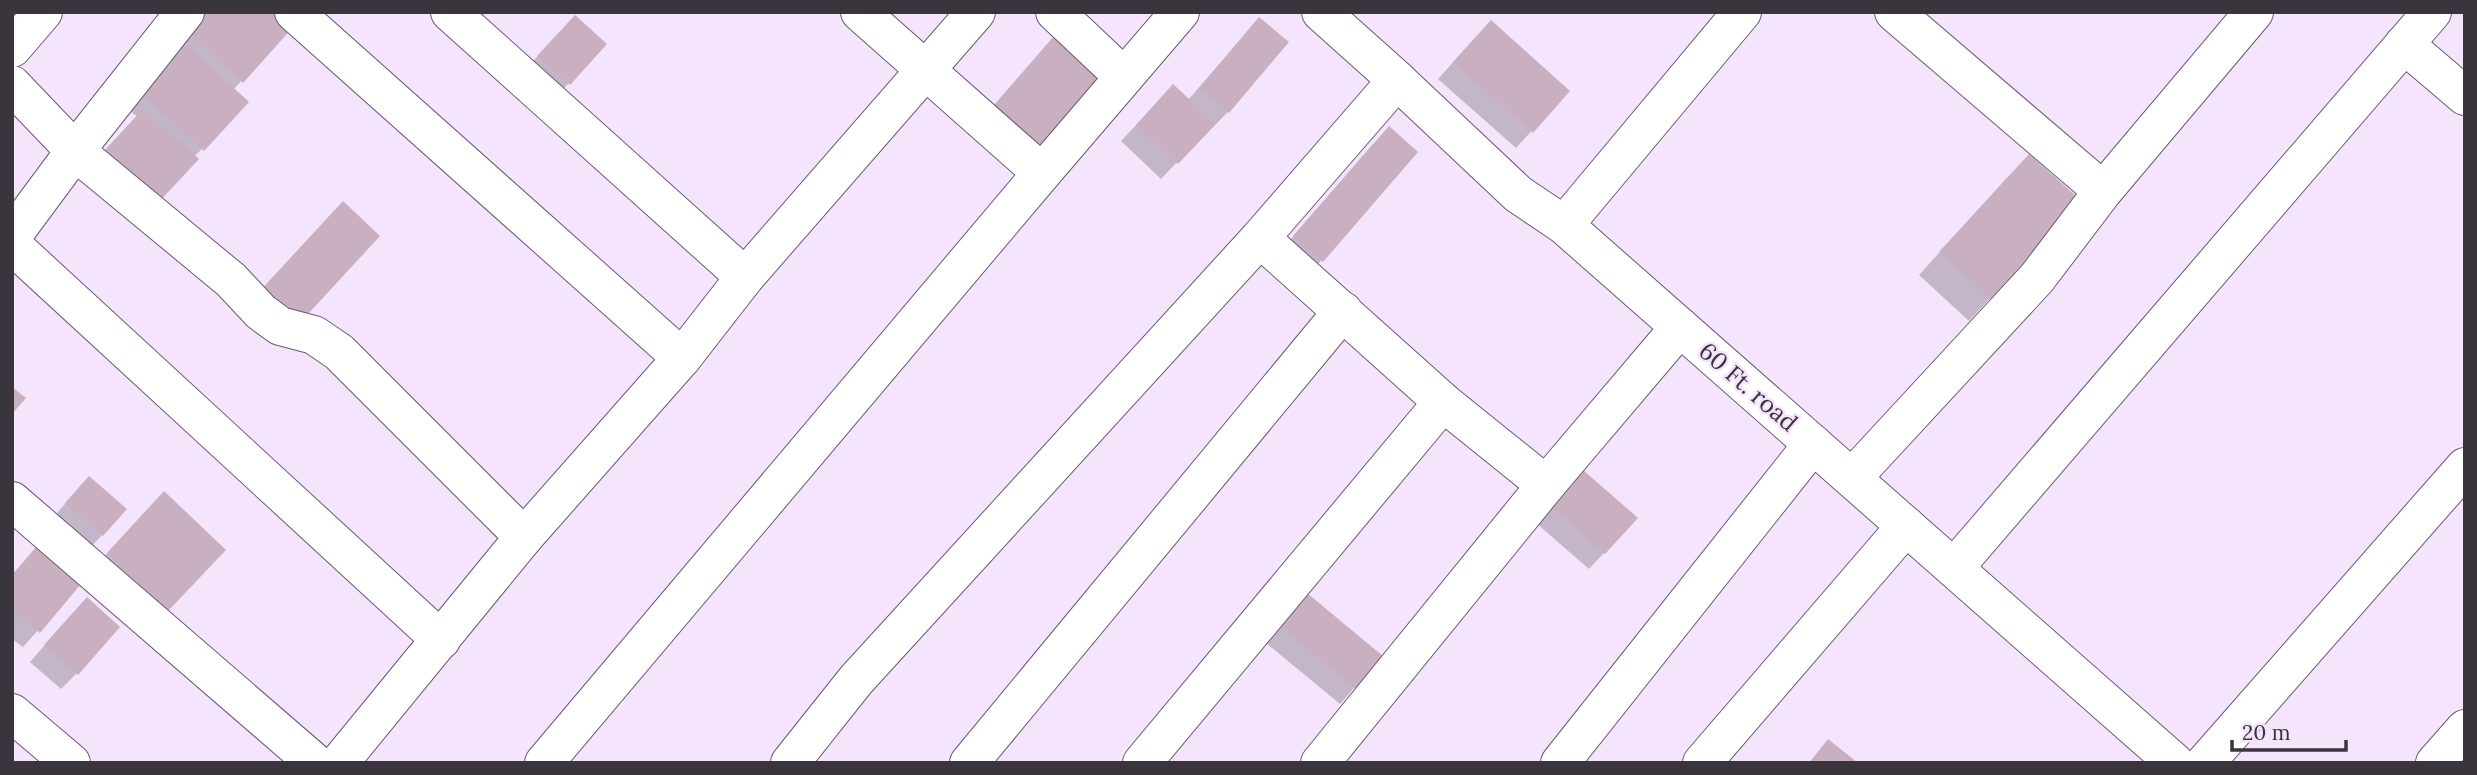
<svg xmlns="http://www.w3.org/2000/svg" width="2477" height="775" viewBox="0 0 2477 775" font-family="Lora,serif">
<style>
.shadow{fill:#0003}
.building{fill:#c9b0c0}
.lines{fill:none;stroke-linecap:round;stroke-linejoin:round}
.minor-casing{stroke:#695b70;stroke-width:40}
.tertiary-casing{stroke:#695b70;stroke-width:40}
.minor{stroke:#fff;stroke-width:38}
.tertiary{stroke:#fff;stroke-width:38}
.labels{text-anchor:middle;stroke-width:5;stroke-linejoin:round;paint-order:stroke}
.street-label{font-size:24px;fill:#3a343d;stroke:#f4e4fc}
</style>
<rect width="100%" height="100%" fill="#f4e4fc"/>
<g class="shadow">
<polygon points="192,12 292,25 233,90 246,102 194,157 128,110 173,62 159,49"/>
<polygon points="1259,19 1228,112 1212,128 1211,126 1161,179 1121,141 1158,102 1188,100"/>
<polygon points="559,33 605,44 553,100 523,72"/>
<polygon points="1054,38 1018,177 968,134"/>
<polygon points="1475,38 1568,91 1516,148 1438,79"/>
<polygon points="1373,144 1322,260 1306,276 1279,253"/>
<polygon points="2007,178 2080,202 1969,321 1919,275"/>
<polygon points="1559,481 1604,553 1589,569 1528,516"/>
<polygon points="74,494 102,535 87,551 51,520"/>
<polygon points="142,516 167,610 86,576"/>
<polygon points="37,549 79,584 23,647 12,639 12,575"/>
<polygon points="1292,611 1381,657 1340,704 1266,643"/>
<polygon points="71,615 77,673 61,689 30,662"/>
</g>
<g class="building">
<polygon points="192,12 280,12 295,25 243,83 180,26"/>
<polygon points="575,15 607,44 570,85 537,56"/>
<polygon points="1259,17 1289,42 1229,113 1199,88"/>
<polygon points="1491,20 1570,91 1533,133 1453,62"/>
<polygon points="1054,36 1107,82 1042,156 989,111"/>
<polygon points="187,45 249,102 204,151 142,94"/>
<polygon points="1173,84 1216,124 1178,164 1136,125"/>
<polygon points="143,109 199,159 157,204 102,153"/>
<polygon points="1389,126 1418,152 1323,262 1293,236"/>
<polygon points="2029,154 2083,202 1992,300 1939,252"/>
<polygon points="343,201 380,236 296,327 258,293"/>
<polygon points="12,387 26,398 12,414"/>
<polygon points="1575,463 1638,518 1605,554 1543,499"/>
<polygon points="89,476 127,509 103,536 65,503"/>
<polygon points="164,491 226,550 168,611 107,553"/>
<polygon points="37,546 81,584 40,633 12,610 12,575"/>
<polygon points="1307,593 1384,657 1357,690 1280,626"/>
<polygon points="87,597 120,627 78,675 44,645"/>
<polygon points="1828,739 1858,763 1809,763"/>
</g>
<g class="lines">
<g class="minor-casing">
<g id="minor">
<polyline points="294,12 682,358"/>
<polyline points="450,12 745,277"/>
<polyline points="860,12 1042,173"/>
<polyline points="1055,12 1124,77"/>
<polyline points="1894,12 2103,191"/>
<polyline points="2404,44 2465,96"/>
<polyline points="12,48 43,12"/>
<polyline points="12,85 75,151 231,280 261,312 280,326 314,335 339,352 524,537"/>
<polyline points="1564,225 1742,12"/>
<polyline points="12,236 75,151 185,12"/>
<polyline points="1260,238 1443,402 1546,485"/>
<polyline points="12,245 441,640"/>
<polyline points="1852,478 2037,278 2103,191 2254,12"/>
<polyline points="12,501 315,763"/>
<polyline points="1954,568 2432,12"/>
<polyline points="12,713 71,763"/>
<polyline points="339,763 524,537 682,358 745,277 976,12"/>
<polyline points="544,763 1042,173 1180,12"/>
<polyline points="790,763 856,680 1260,238 1397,80"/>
<polyline points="969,763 1343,311"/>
<polyline points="1142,763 1443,402"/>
<polyline points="1320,763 1546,485 1680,327"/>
<polyline points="1560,763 1813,444"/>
<polyline points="1702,763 1906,526"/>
<polyline points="2205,763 2465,467"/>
<polyline points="2435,763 2465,729"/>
</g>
</g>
<g class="tertiary-casing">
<polyline id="tertiary" points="1321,12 1397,80 1518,194 1564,225 2175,763"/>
</g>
<use href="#minor" class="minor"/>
<use href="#tertiary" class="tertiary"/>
</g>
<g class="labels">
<g class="street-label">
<text transform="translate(1748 387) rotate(41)" y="8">60 Ft. road</text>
</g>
</g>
<rect width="2477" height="775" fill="none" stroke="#3a343d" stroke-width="28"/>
<path d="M2232 740v10h114v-10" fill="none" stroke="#3a343d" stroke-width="3.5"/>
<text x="2242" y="740" font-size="21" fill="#3a343d" stroke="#f4e4fc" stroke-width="5" paint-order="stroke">20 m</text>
</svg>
